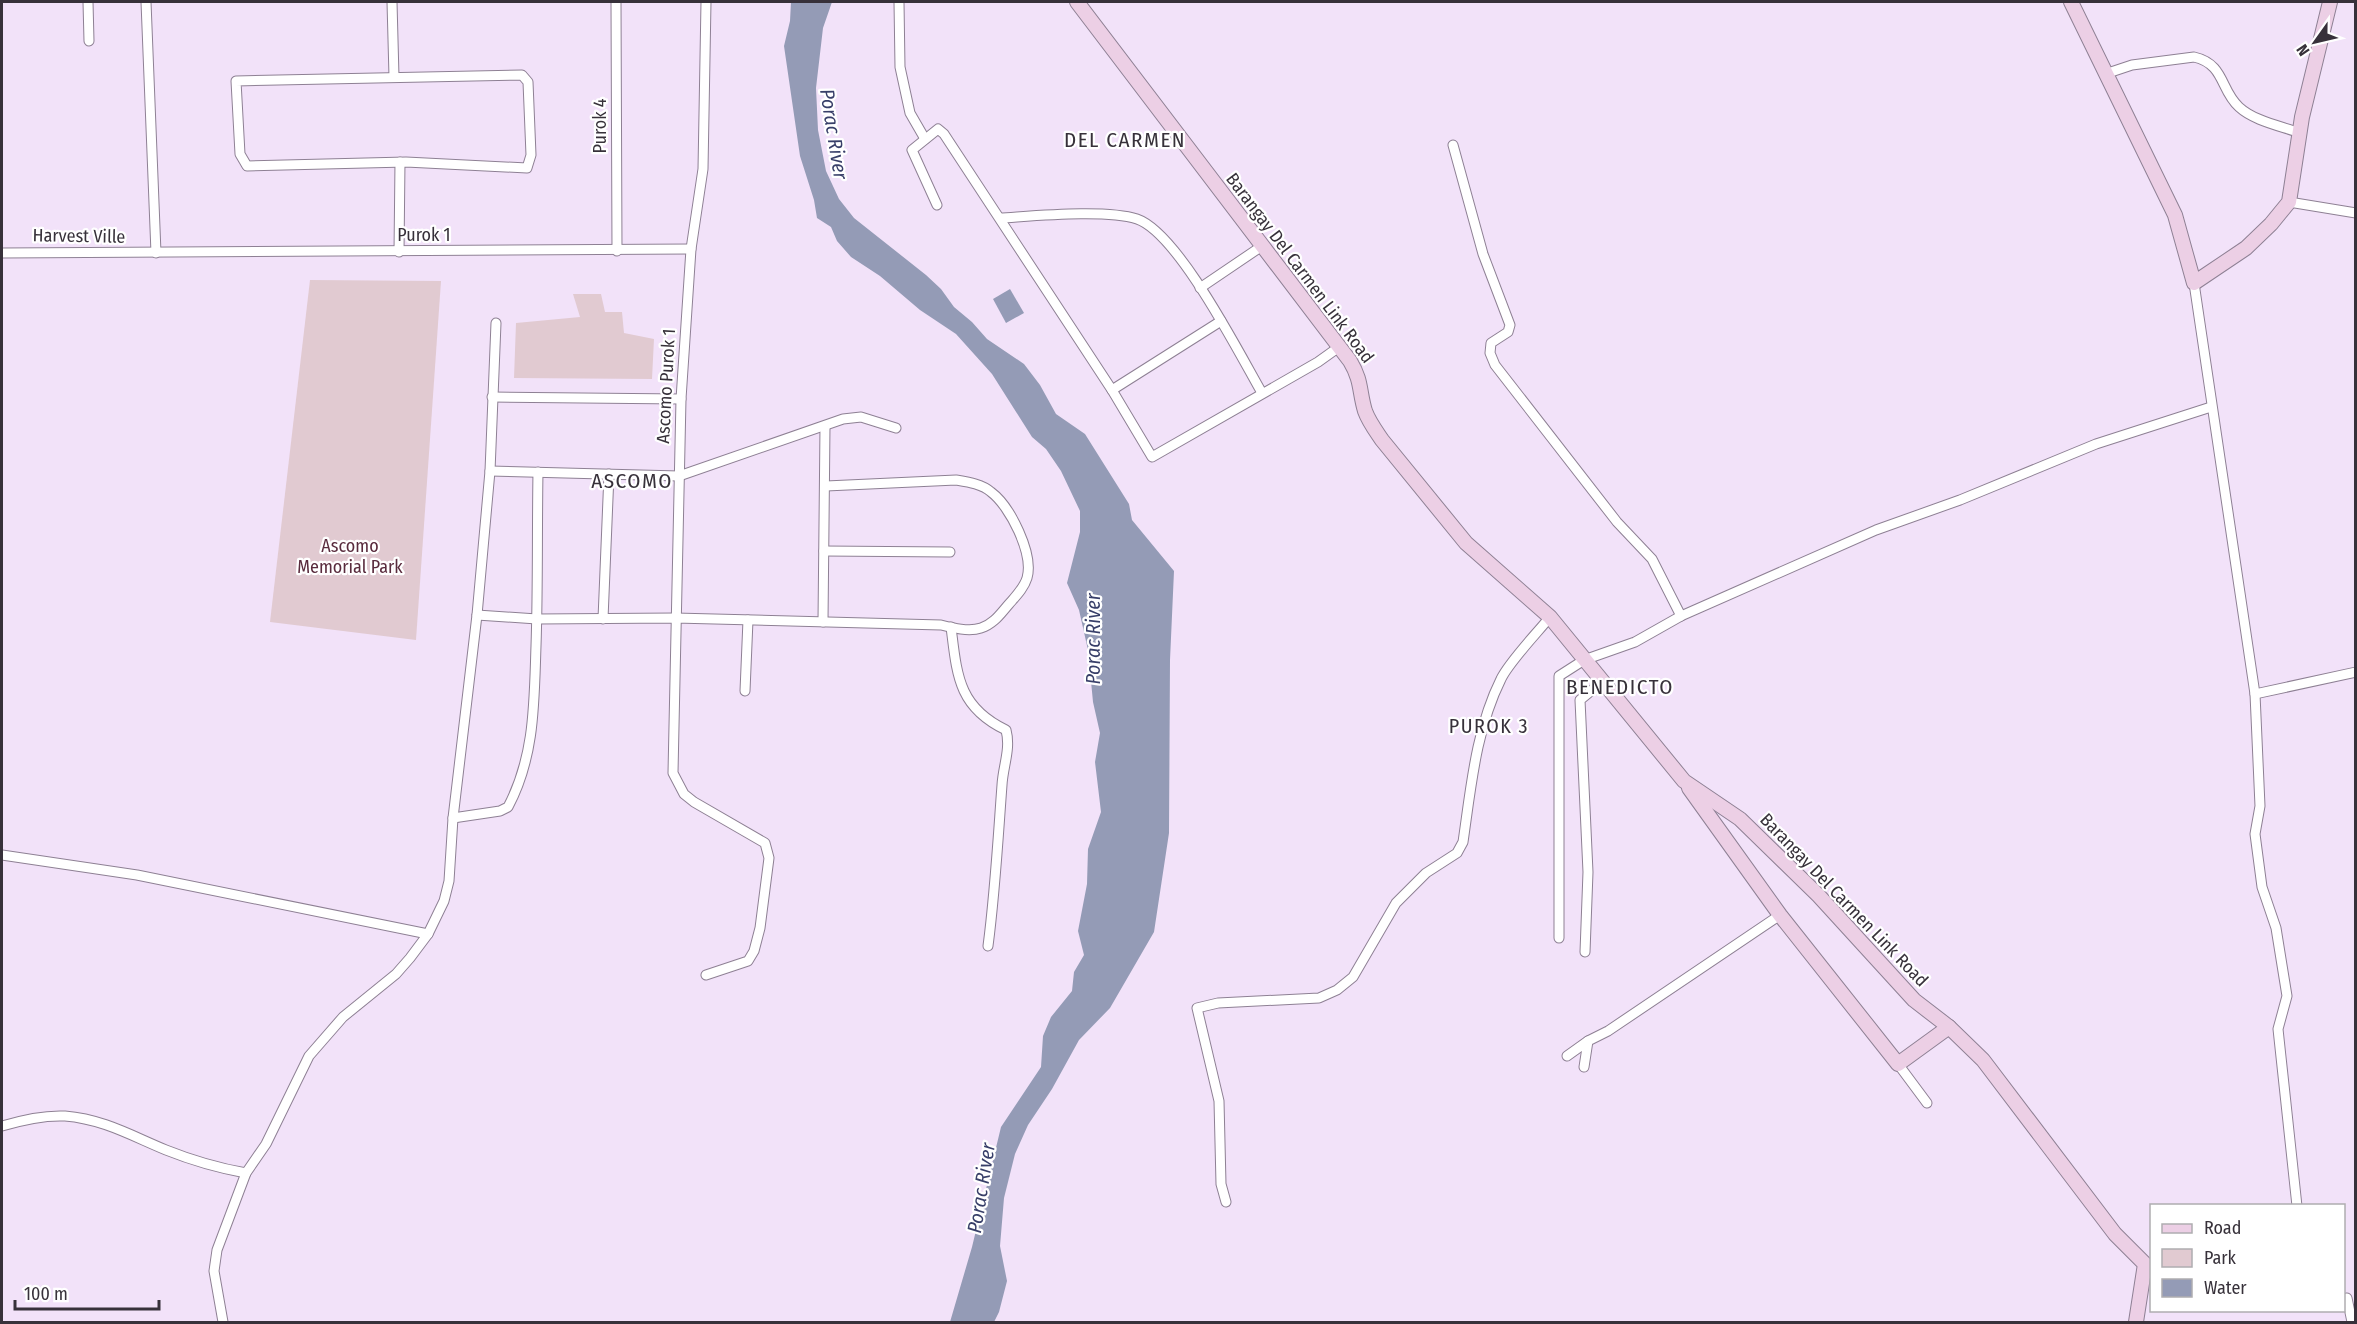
<svg xmlns="http://www.w3.org/2000/svg" width="2357" height="1324" viewBox="0 0 2357 1324" font-family="'Fira Sans Condensed',sans-serif">
<style>
.green{fill:#e1cad1}
.water{fill:#949bb6}
.lines{fill:none;stroke-linecap:round;stroke-linejoin:round}
.street-casing{stroke:#8e8094;stroke-width:11}
.secondary-casing{stroke:#8e8094;stroke-width:16}
.street{stroke:#fff;stroke-width:9}
.secondary{stroke:#eccfe5;stroke-width:14}
.labels{text-anchor:middle;stroke-width:4.5;stroke-linejoin:round;paint-order:stroke}
.street-label{font-size:18px;fill:#37313a;stroke:#fff}
.park-label{font-size:18px;fill:#592b3d;stroke:#fff}
.water-label{font-size:20px;font-style:italic;fill:#383f69;stroke:#fff}
.neighbourhood-label{font-size:20px;letter-spacing:1.5px;fill:#37313a;stroke:#fff}
.quarter-label{font-size:21px;letter-spacing:1.5px;fill:#37313a;stroke:#fff}
</style>
<rect width="100%" height="100%" fill="#f2e2f9"/>
<g class="green">
<polygon points="310,280 441,281 416,640 270,622"/>
<polygon points="573,294 601,294 605,312 622,312 624,333 654,339 652,379 514,378 516,323 580,317"/>
</g>
<g class="water">
<polygon points="791,2 832,2 823,28 816,88 818,130 826,171 839,199 854,218 926,275 941,289 954,307 972,322 987,339 1024,364 1040,385 1056,414 1085,434 1129,504 1132,520 1174,571 1170,660 1169,833 1154,932 1110,1008 1079,1040 1052,1089 1028,1125 1015,1154 1004,1198 1000,1246 1007,1281 999,1312 994,1322 950,1322 972,1247 1001,1127 1041,1067 1043,1036 1051,1017 1072,991 1074,972 1084,955 1078,931 1087,884 1088,849 1101,812 1095,762 1100,733 1093,702 1088,650 1079,610 1067,583 1080,532 1080,511 1061,471 1046,449 1032,437 992,374 956,334 920,310 880,276 851,257 837,241 831,227 817,218 814,200 800,156 784,46 790,21"/>
<polygon points="1010,289 1024,313 1006,323 993,299"/>
</g>
<g class="lines">
<g class="street-casing">
<g id="street">
<polyline points="88,2 89,41"/>
<polyline points="146,2 156,253"/>
<polyline points="392,2 394,77"/>
<polyline points="616,2 617,251"/>
<polyline points="899,2 900,67 910,113 925,139"/>
<path d="M 2105,74 L 2132,65 L 2194,57 C 2225,64 2220,90 2239,107 C 2254,121 2281,126 2300,133"/>
<polygon points="522,75 528,82 531,155 527,168 406,162 247,166 240,154 236,81"/>
<polyline points="1453,145 1483,254 1510,325 1508,332 1491,343 1490,353 1495,365 1617,522 1652,559 1681,616"/>
<polyline points="2289,202 2356,213"/>
<polyline points="937,205 912,150 938,129 944,134 1112,390 1152,457 1318,362 1339,347"/>
<path d="M 1000,218 C 1034,216 1106,209 1137,219 C 1178,233 1239,353 1262,393"/>
<polyline points="399,252 400,162"/>
<polyline points="2,253 691,249"/>
<polyline points="2194,283 2255,694 2260,806 2255,834 2262,887 2276,928 2287,996 2278,1029 2297,1206"/>
<polyline points="1200,288 1262,246"/>
<polyline points="1112,390 1221,321"/>
<polyline points="492,397 681,399"/>
<polyline points="490,471 679,476 843,419 861,417 896,428"/>
<polyline points="824,551 950,552"/>
<path d="M 477,615 L 537,619 L 675,618 L 941,625 C 953,628 969,632 981,628 C 994,624 1001,613 1009,604 C 1016,596 1024,588 1027,578 C 1034,554 1010,506 991,492 C 982,484 968,482 956,480 L 826,486"/>
<polyline points="603,619 609,474"/>
<polyline points="823,622 825,426"/>
<path d="M 951,627 C 957,675 958,707 1006,730 C 1011,749 1003,766 1002,785 C 998,839 995,893 988,946"/>
<polyline points="745,691 748,620"/>
<polyline points="2255,694 2356,672"/>
<path d="M 453,818 L 500,811 L 508,807 C 535,756 534,703 536,646 C 538,588 537,530 538,472"/>
<polyline points="2,855 137,875 428,934"/>
<polyline points="1559,938 1559,676 1584,660 1635,642 1681,616 1876,530 1960,500 2096,444 2211,407"/>
<polyline points="1585,952 1588,872 1580,700 1603,681"/>
<polyline points="706,975 748,961 754,951 760,928 769,858 765,843 694,802 684,794 673,773 681,399 691,249 703,169 706,2"/>
<polyline points="1567,1056 1588,1041"/>
<polyline points="1898,1064 1927,1103"/>
<polyline points="1584,1067 1588,1041 1608,1031 1780,915"/>
<path d="M 2,1126 C 22,1120 44,1115 65,1116 C 103,1119 132,1136 166,1150 C 191,1160 218,1168 246,1173"/>
<path d="M 1226,1202 L 1221,1184 L 1219,1101 L 1197,1008 L 1218,1003 L 1319,998 L 1337,990 L 1353,977 L 1396,903 L 1426,873 L 1457,853 L 1463,842 C 1471,787 1476,729 1501,679 C 1509,662 1537,633 1550,617"/>
<polyline points="2347,1298 2352,1322"/>
<polyline points="223,1322 214,1271 217,1250 246,1173 266,1144 309,1056 343,1017 396,974 410,958 428,934 444,901 449,881 453,818 477,615 490,471 496,323"/>
</g>
</g>
<g class="secondary-casing">
<g id="secondary">
<path d="M 1077,2 L 1350,361 C 1362,381 1359,391 1365,411 C 1369,422 1376,431 1382,440 L 1466,543 L 1550,617 L 1684,781 L 1740,819 L 1819,896 L 1914,1000 L 1949,1027 L 1983,1060 L 2115,1234 L 2145,1264 L 2136,1322"/>
<polyline points="2071,2 2175,215 2194,283 2246,248 2271,224 2289,202 2302,117 2330,2"/>
<polyline points="1689,788 1780,915 1898,1064 1949,1027"/>
</g>
</g>
<use href="#street" class="street"/>
<use href="#secondary" class="secondary"/>
</g>
<g class="labels">
<g class="street-label">
<text transform="translate(600 126) rotate(-90)" y="6">Purok 4</text>
<text x="424" y="241">Purok 1</text>
<text transform="translate(79 236) rotate(1)" y="6">Harvest Ville</text>
<text transform="translate(1300 268) rotate(53)" y="6">Barangay Del Carmen Link Road</text>
<text transform="translate(666 386) rotate(-87)" y="6">Ascomo Purok 1</text>
<text transform="translate(1844 900) rotate(46)" y="6">Barangay Del Carmen Link Road</text>
</g>
<g class="park-label">
<text x="350" y="552">Ascomo<tspan x="350" dy="21">Memorial Park</tspan></text>
</g>
<g class="water-label">
<text transform="translate(834 134) rotate(81)" y="7">Porac River</text>
<text transform="translate(1093 639) rotate(-90)" y="7">Porac River</text>
<text transform="translate(981 1188) rotate(-81)" y="7">Porac River</text>
</g>
<g class="neighbourhood-label">
<text x="1489" y="733">PUROK 3</text>
</g>
<g class="quarter-label">
<text x="1125" y="147">DEL CARMEN</text>
<text x="632" y="488">ASCOMO</text>
<text x="1620" y="694">BENEDICTO</text>
</g>
</g>
<rect width="2357" height="1324" fill="none" stroke="#37313a" stroke-width="6"/>
<rect x="2150" y="1204" width="195" height="108" fill="#ffffff" stroke="#afadb0" stroke-width="1.5"/>
<rect x="2162" y="1224" width="30" height="9" fill="#eccfe5" stroke="#afadb0" stroke-width="1.5"/>
<text x="2204" y="1234" font-size="18" fill="#37313a">Road</text>
<rect x="2162" y="1249" width="30" height="18" fill="#e1cad1" stroke="#afadb0" stroke-width="1.5"/>
<text x="2204" y="1264" font-size="18" fill="#37313a">Park</text>
<rect x="2162" y="1279" width="30" height="18" fill="#949bb6" stroke="#afadb0" stroke-width="1.5"/>
<text x="2204" y="1294" font-size="18" fill="#37313a">Water</text>
<g transform="translate(2315 42) rotate(236)" stroke="#ffffff" stroke-width="4.5" paint-order="stroke">
<path d="M0-4.5L10 22L0 15L-10 22Z" fill="#37313a"/>
<text y="-9" font-size="16" font-weight="bold" text-anchor="middle" fill="#37313a">N</text>
</g>
<path d="M15 1300v9h144v-9" fill="none" stroke="#37313a" stroke-width="3"/>
<text x="24" y="1300" font-size="18" fill="#37313a" stroke="#ffffff" stroke-width="4.5" paint-order="stroke">100 m</text>
</svg>
